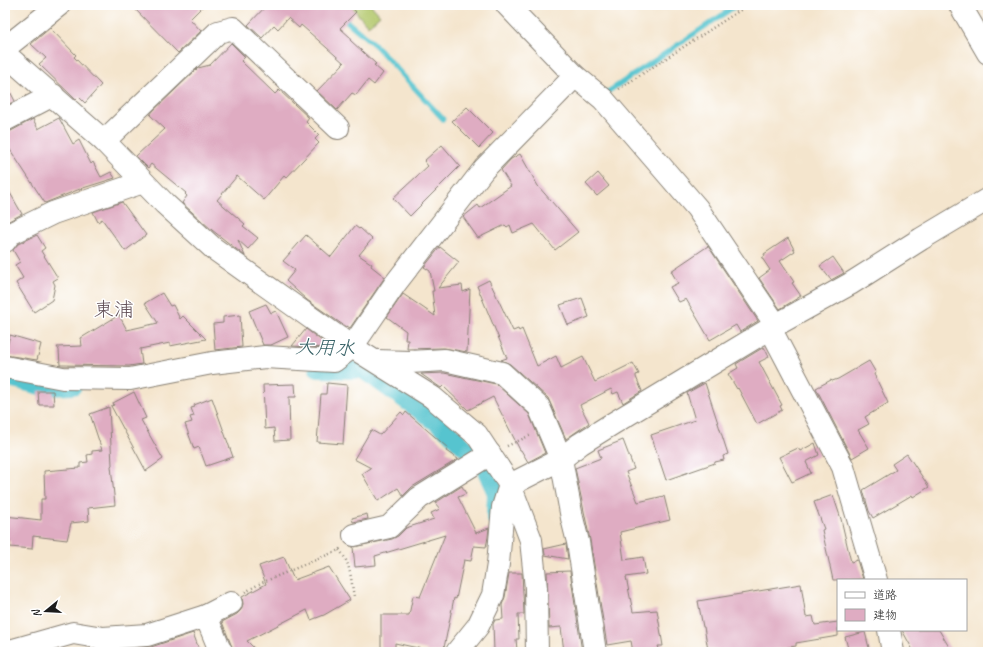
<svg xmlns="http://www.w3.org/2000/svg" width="993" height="657" viewBox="0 0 993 657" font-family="Caveat,'Klee One',sans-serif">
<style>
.green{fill:#b2c76b;stroke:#677244}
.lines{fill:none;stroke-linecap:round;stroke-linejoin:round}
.stream{stroke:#57c4cf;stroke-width:5}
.canal{stroke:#57c4cf;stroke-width:18}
.building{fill:#dfacc2}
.minor-casing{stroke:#888074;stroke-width:24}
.path{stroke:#888074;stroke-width:2.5;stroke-dasharray:1 3;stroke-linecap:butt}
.minor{stroke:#fff;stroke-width:22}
.labels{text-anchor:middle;stroke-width:3;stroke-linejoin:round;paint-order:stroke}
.neighbourhood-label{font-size:20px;fill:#604e56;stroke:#fff}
.water-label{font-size:20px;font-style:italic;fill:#345f64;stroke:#fff}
</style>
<rect width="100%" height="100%" fill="#fff"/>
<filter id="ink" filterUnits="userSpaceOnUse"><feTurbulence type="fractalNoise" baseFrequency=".025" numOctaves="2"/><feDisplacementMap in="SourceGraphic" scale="8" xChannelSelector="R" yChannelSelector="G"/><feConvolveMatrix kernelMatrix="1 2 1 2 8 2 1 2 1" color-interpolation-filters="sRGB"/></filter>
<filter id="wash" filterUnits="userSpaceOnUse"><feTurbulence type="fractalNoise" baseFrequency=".012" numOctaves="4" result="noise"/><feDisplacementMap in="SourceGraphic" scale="16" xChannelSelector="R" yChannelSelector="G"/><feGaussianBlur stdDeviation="0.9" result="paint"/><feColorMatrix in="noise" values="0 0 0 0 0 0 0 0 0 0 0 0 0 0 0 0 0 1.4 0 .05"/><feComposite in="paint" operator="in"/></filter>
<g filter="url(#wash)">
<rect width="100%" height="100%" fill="#f4e5cd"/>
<polygon class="green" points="350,5 371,5 380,15 368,26"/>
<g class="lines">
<g class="stream">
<polyline points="343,18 376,46 443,119"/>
<polyline points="605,92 606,93 737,5"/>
</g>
<g class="canal">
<polyline points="318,369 363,370 447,430 484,466 496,493 495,517"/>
<polyline points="6,377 44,387 73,386"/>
</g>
</g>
<g id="blocks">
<g class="building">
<polygon points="131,5 204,5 190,19 201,31 178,53"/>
<polygon points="267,5 350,5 356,12 340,28 351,38 350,40 376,64 374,65 383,73 374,85 368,80 356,95 352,93 337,110 317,91 344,63 301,25 299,28 288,18 278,29 274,25 262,38 248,25"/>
<polygon points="50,28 76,55 74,57 101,85 85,103 79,97 76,100 39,64 46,58 31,44"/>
<polygon points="231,43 245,57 241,61 275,94 279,90 309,118 306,122 319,135 315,139 319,143 286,178 284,176 264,200 237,176 217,200 245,224 243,226 258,238 248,249 238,240 245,256 212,230 182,203 187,196 185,194 186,193 151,164 148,168 136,156 165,129 150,115 153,111 198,68 210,65"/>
<polygon points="5,82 15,101 5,106"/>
<polygon points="467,107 493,133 479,148 452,121"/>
<polygon points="59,118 73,144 79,140 91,164 93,162 101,177 111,172 115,178 80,189 45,203 5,142 5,132 11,131 33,119 38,129"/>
<polygon points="442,145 460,166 410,216 393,198 428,166 424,161"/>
<polygon points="520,154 538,186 578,232 555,250 534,224 513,233 510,225 507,227 505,225 478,238 463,217 478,205 480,208 511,186 501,170 511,159"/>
<polygon points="598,173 609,186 597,196 586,184"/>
<polygon points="5,184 22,214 5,223"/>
<polygon points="122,202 146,235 125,251 102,219 98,222 93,212"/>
<polygon points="355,226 359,229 360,228 372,239 359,255 372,264 371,266 385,277 350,328 347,326 346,327 307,300 286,281 295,270 283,261 306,235 331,257"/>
<polygon points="37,235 45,248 41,251 58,278 53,281 55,285 52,300 34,312 16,283 23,278 15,265 20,262 13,250 18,244"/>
<polygon points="788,238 795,251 780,261 794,282 792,283 801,296 780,309 759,278 770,270 762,258 765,256 764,254"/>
<polygon points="708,246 758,321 740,332 736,325 710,340 686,299 679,302 670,287 678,283 671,271"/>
<polygon points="440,247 459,262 438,288 462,285 463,292 470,289 467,352 444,348 407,349 408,340 405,340 406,331 387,317 403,294 435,316 432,291 434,291 430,271 424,267"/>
<polygon points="833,257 844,273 831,280 820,266"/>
<polygon points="489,280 513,331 518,329 519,331 522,329 537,366 556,356 561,368 583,357 595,382 633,363 639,374 636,375 636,377 642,391 623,403 618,392 613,394 611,389 580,405 589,423 566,439 548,398 510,364 501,360 507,358 477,286"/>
<polygon points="162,293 170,306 173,305 180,319 183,316 206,339 170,346 170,343 140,349 142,364 129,366 60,365 59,350 57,347 82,346 81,338 119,315 127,330 158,323 145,303"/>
<polygon points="582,298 589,317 568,325 560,305"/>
<polygon points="266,304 271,313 276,311 288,337 271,345 263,345 249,311"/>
<polygon points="240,315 242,347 215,350 213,324 223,323 223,317"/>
<polygon points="306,329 330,347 329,348 292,346"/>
<polygon points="10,335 41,344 37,360 5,355"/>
<polygon points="764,347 769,357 759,362 782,405 780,406 782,410 757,424 738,388 737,389 728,374 738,368 736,364"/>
<polygon points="869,361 876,373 874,374 888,403 865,417 869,424 858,430 869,448 852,458 816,388 831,380 832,381 838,379"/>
<polygon points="444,373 496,384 529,414 545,453 528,462 521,450 520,450 493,397 468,410 443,386 441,388 421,374"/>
<polygon points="327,383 347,385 343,444 317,442 321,394 326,394"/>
<polygon points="705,383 728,454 723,456 724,460 715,462 715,463 666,480 651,435 695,420 687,393"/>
<polygon points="295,384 296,397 289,397 290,440 275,441 274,428 265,429 263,385"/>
<polygon points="38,391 53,391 54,405 39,405"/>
<polygon points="134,392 146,418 141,420 163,459 146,471 111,406 114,405 113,403"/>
<polygon points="212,398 233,457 206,466 199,447 194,449 185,424 192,422 190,417 194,416 191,408 195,407 194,405"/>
<polygon points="109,407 112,465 111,466 115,505 88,508 89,521 71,523 67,540 33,536 32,549 10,547 10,541 5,541 5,516 41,520 41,499 45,499 44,471 80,468 80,463 88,462 87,455 92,454 92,451 102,450 90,414"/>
<polygon points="401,412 404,415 406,412 448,448 446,451 458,459 412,487 403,496 398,488 378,501 362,474 371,468 354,459 371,430 380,435"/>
<polygon points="623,440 634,469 626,472 638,502 664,496 670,520 620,532 624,560 643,557 646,574 626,577 633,612 657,610 663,646 658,646 659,649 638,652 633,652 631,641 607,645 590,540 575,468 601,458 598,450"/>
<polygon points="815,443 819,455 806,462 811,473 792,482 779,457 798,448 800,451"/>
<polygon points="907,454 929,487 913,497 912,495 873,518 869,511 863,490 896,470 892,464"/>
<polygon points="462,486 466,494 458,497 476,533 489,528 488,537 486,547 474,546 471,561 464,560 456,599 454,598 444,648 440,652 426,652 427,650 395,643 395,652 381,652 381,615 409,615 413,596 420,597 445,535 375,556 376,565 355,567 353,547 392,539 398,536 406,528 434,519 431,513 440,509 435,503"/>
<polygon points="833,495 841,519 851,562 857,560 863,579 833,580 822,530 824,529 814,502"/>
<polygon points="367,514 368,519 353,522 352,518"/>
<polygon points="566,544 568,559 545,555 544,549"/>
<polygon points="284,557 294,580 329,567 350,600 324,615 311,620 307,610 247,641 258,652 234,652 222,622 237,614 241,610 243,604 242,597 266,584 259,566"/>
<polygon points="570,571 582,652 564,652 561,627 549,628 547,572"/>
<polygon points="509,573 522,573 524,614 518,614 519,639 516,639 517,650 494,651 493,624 495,620 503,619 502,605 505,597"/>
<polygon points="801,584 806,617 813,616 815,625 838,622 838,636 796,643 796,646 759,652 718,652 717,649 708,650 704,627 703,627 698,601"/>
<polygon points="902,630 939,630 952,652 914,652"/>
<polygon points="865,632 870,652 849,652 845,637"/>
<polygon points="193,633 200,652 128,652 127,650 131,649 151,647"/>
</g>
</g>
</g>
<g filter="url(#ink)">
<use href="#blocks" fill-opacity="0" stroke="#888074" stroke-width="1"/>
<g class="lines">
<g class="minor-casing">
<g id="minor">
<polyline points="507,5 575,76 603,99 697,208 776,325"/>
<polyline points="960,5 988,53"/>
<polyline points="5,48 59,5"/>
<polyline points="5,54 104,141 165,204 213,248 352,347 432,397 477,435 510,485 531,540 536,588 537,652"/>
<polyline points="5,120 53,95"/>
<polyline points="104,141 218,32 233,28 338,128"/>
<polyline points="5,241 10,234 53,213 143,182"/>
<polyline points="770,328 843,467 876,580"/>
<polyline points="376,361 410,362 445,360 502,373 539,407 561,459 572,518 578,542 595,652"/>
<polyline points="5,367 63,378 130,379 212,363 265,357 334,361 352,347 395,284 484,169 575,76"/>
<polyline points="354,535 389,527 419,498 490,454"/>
<polyline points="206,616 231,603"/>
<polyline points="889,630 893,652"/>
<polyline points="6,652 73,633 103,638 147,635 206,616 219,648 222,652"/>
<polyline points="457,652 478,626 493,595 498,564 503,507 510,485 561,459 580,444 612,424 776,325 850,284 921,239 988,199"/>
</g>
</g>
<g class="path">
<polyline points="619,89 748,5"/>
<polyline points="507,446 531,435"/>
<path d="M 339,550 C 351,562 351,581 354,597"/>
<polyline points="245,592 261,583 339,550 341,547"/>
</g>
<use href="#minor" class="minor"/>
</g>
</g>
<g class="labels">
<g class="neighbourhood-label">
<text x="114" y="316">東浦</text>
</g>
<g class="water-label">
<text transform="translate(325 347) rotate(2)" y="7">大用水</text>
</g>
</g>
<rect width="993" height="657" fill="none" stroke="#fff" stroke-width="20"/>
<rect x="837" y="579" width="130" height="52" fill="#ffffff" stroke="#a4a4a4"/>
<rect x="845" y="592" width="20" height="6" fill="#ffffff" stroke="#a4a4a4"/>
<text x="873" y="599" font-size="12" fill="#1c1c1c">道路</text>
<rect x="845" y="609" width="20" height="12" fill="#dfacc2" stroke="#a4a4a4"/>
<text x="873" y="619" font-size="12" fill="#1c1c1c">建物</text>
<g transform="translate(46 611) rotate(252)" stroke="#ffffff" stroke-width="3" paint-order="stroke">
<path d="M0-3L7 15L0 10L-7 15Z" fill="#1c1c1c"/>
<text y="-6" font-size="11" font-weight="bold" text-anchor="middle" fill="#1c1c1c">N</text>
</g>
</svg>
